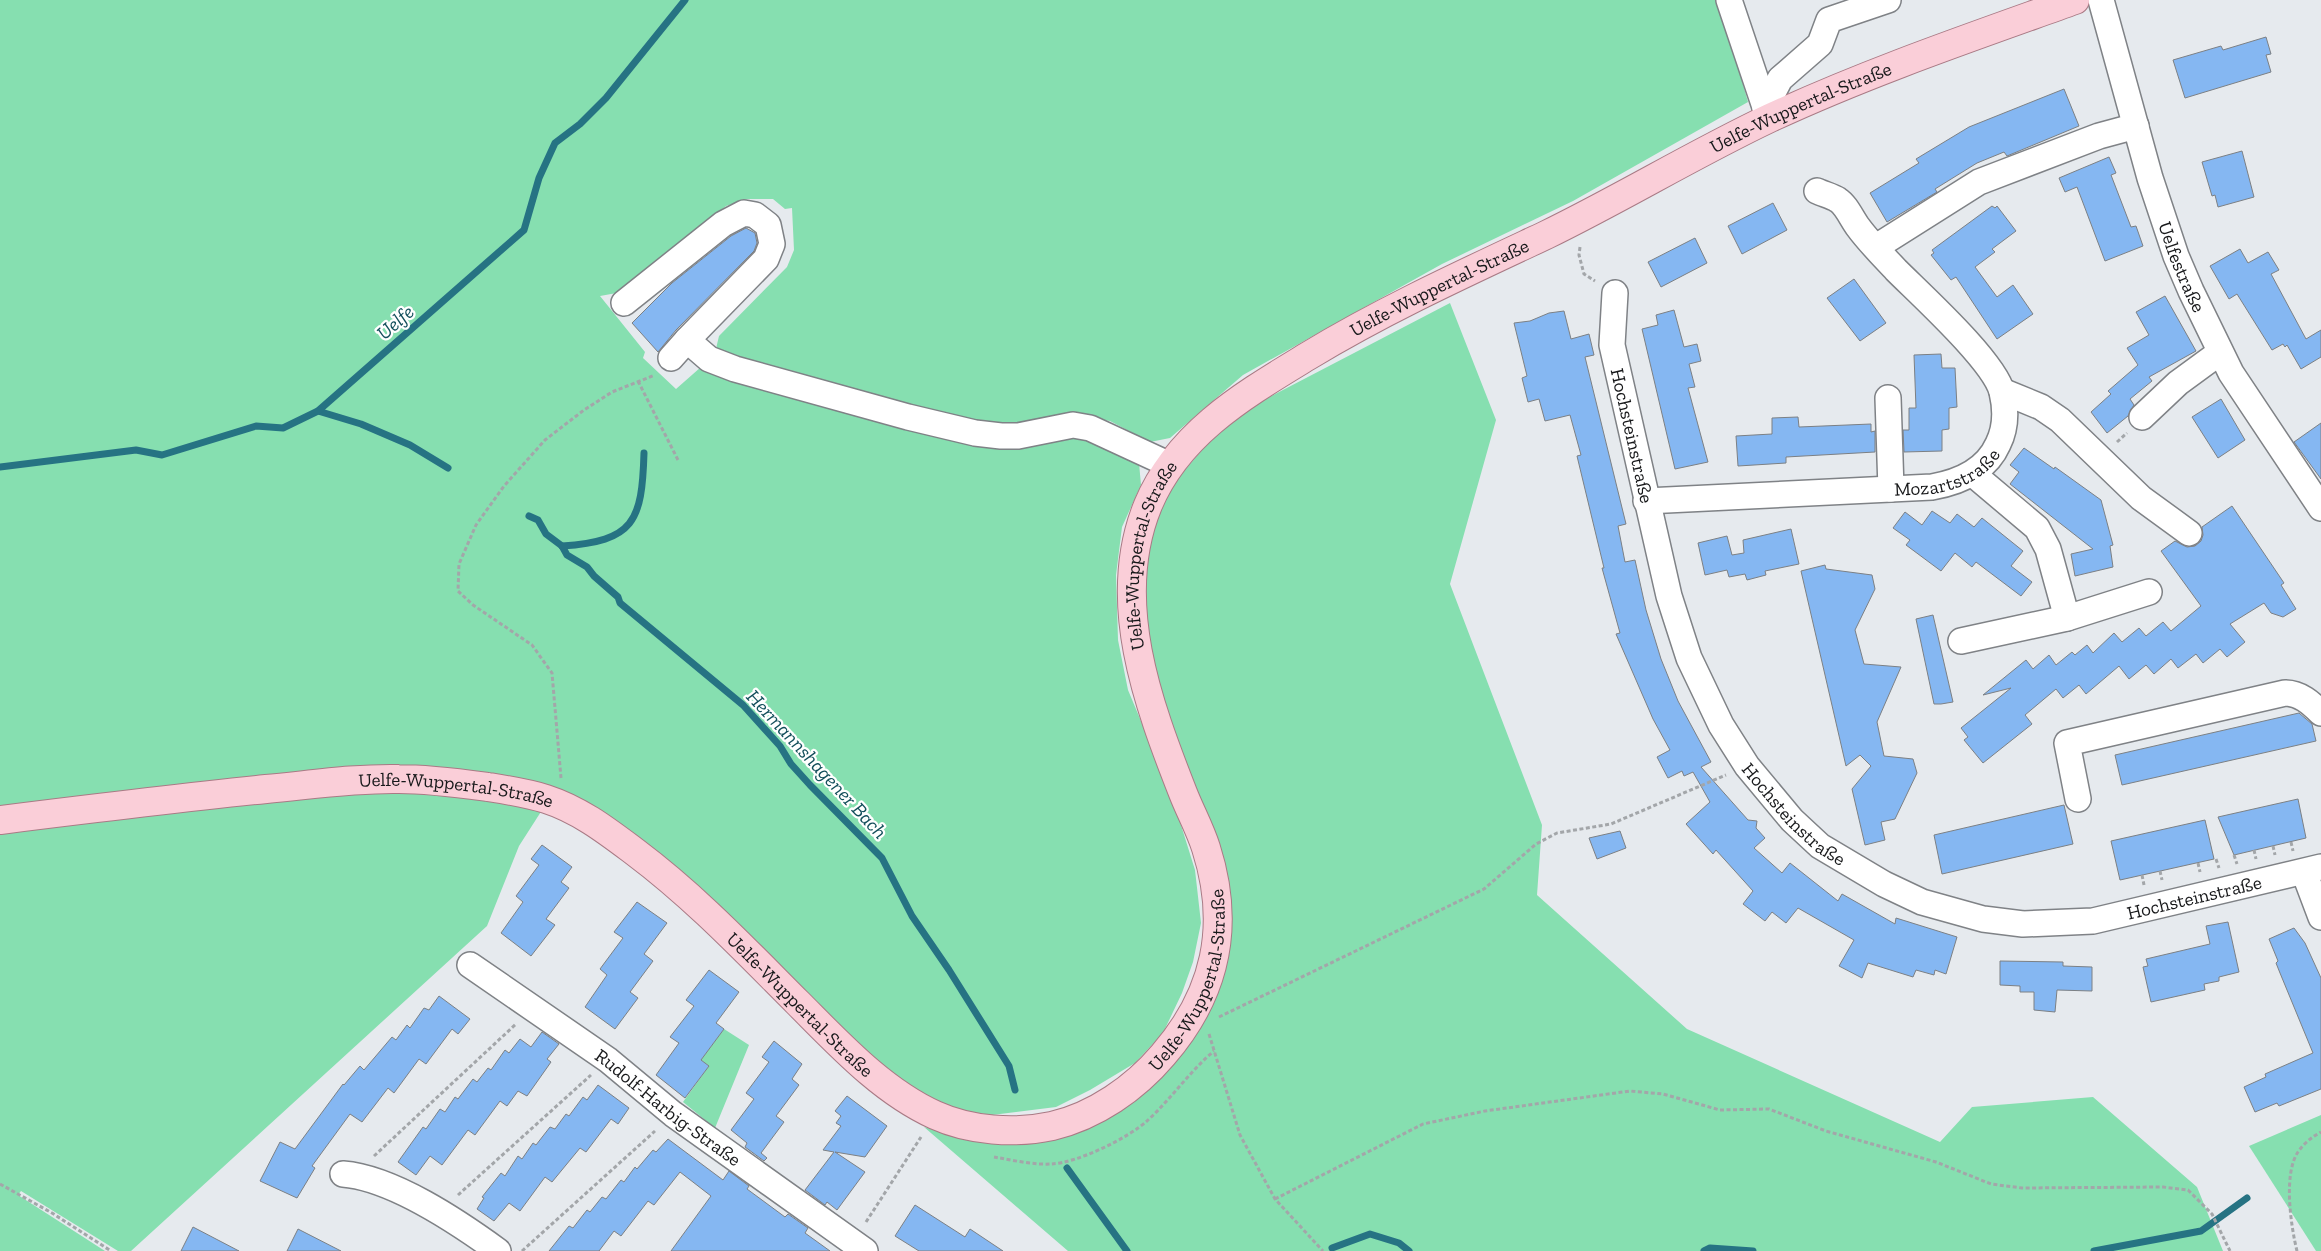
<svg xmlns="http://www.w3.org/2000/svg" width="2321" height="1251" viewBox="0 0 2321 1251" font-family="'Zilla Slab',serif">
<style>
.green{fill:#86dfb0}
.lines{fill:none;stroke-linecap:round;stroke-linejoin:round}
.stream{stroke:#267383;stroke-width:7}
.building{fill:#85b7f2;stroke:#7c8084}
.minor-casing{stroke:#7f8286;stroke-width:28}
.major-casing{stroke:#a97a85;stroke-width:30}
.path{stroke:#a3a6a9;stroke-width:3;stroke-dasharray:4 2.5;stroke-linecap:butt}
.minor{stroke:#fff;stroke-width:25}
.major{stroke:#faced8;stroke-width:28}
.labels{text-anchor:middle;stroke-width:4.5;stroke-linejoin:round;paint-order:stroke}
.street-label{font-size:19px;fill:#17181a;stroke:#fff}
.water-label{font-size:20px;font-style:italic;fill:#134f5b;stroke:#fff}
</style>
<rect width="100%" height="100%" fill="#e6eaee"/>
<g class="green">
<polygon points="0,0 1719,0 1748,102 1573,201 1442,264 1243,375 1170,438 1150,442 1110,421 1064,414 998,428 715,353 719,336 787,267 794,250 792,208 785,209 773,199 747,199 726,206 622,292 600,296 645,352 643,358 676,389 701,367 997,446 1061,432 1100,439 1139,463 1141,485 1122,527 1116,575 1118,640 1128,690 1171,793 1195,870 1201,923 1193,962 1182,993 1163,1033 1135,1063 1090,1090 1056,1107 992,1115 957,1110 912,1095 702,894 499,780 0,813"/>
<polygon points="1450,303 1496,420 1450,584 1542,825 1537,895 1687,1029 1940,1142 1972,1107 2093,1097 2197,1187 2223,1251 1068,1251 924,1127 966,1137 1094,1117 1217,981 1189,784 1143,634 1144,551 1158,510 1175,481 1231,417"/>
<polygon points="400,788 544,807 519,846 487,926 131,1251 118,1251 21,1191 18,1195 105,1251 0,1251 0,831"/>
<polygon points="724,1029 749,1045 715,1128 683,1102 709,1066 701,1060"/>
<polygon points="2321,1115 2321,1251 2316,1251 2249,1146"/>
</g>
<g class="lines">
<g class="stream">
<polyline points="318,411 361,424 410,445 448,468"/>
<polyline points="0,467 136,450 162,455 256,426 283,428 318,411 524,230 539,178 555,143 580,124 606,98 685,0"/>
<polyline points="529,516 538,520 546,534 562,546 567,555 587,567 594,576 618,597 620,603 743,705 780,746 791,764 810,785 882,858 912,916 949,970 1009,1066 1015,1090"/>
<path d="M 562,546 C 634,541 642,522 644,453"/>
<polyline points="1067,1168 1127,1251"/>
<polyline points="1332,1248 1370,1234 1399,1243 1409,1251"/>
<polyline points="1704,1251 1710,1248 1753,1251"/>
<polyline points="2094,1251 2201,1231 2247,1198"/>
</g>
</g>
<g class="building">
<polygon points="2266,37 2271,54 2266,55 2271,72 2185,98 2173,60 2221,46 2223,50"/>
<polygon points="2064,89 2079,126 2007,156 2004,152 1977,163 1935,189 1937,192 1887,222 1870,193 1919,163 1916,159 1969,127"/>
<polygon points="2242,151 2254,197 2218,207 2215,195 2212,196 2202,162"/>
<polygon points="2109,157 2116,173 2111,175 2131,227 2136,226 2143,246 2105,261 2077,187 2065,192 2059,178"/>
<polygon points="1773,203 1787,230 1742,254 1728,226"/>
<polygon points="1992,206 1995,208 1997,206 2016,231 1992,249 1995,252 1975,267 1997,297 2013,285 2033,314 1997,339 1956,277 1951,280 1931,255 1934,253 1932,250"/>
<polygon points="746,228 755,233 757,243 754,251 676,330 658,352 632,323 672,283 731,236"/>
<polygon points="1695,238 1707,263 1661,287 1648,262"/>
<polygon points="2240,249 2248,263 2268,252 2279,270 2271,274 2306,339 2321,330 2321,357 2301,369 2287,345 2285,347 2283,344 2272,350 2237,294 2229,299 2210,266"/>
<polygon points="1854,279 1886,323 1860,341 1827,298"/>
<polygon points="2165,296 2196,351 2149,377 2152,381 2130,399 2134,405 2128,416 2107,433 2091,412 2111,394 2108,391 2138,365 2127,348 2149,335 2136,312"/>
<polygon points="1674,310 1684,347 1697,344 1701,361 1689,364 1695,387 1688,388 1708,462 1675,469 1642,329 1658,325 1656,315"/>
<polygon points="1564,311 1571,339 1589,334 1594,355 1585,357 1626,524 1618,526 1625,562 1635,560 1646,610 1661,659 1678,701 1711,762 1701,767 1748,820 1757,821 1756,828 1765,838 1754,848 1782,873 1790,863 1838,901 1842,894 1895,924 1896,918 1957,937 1946,974 1935,970 1934,975 1916,970 1913,977 1868,963 1862,978 1839,966 1854,940 1798,908 1786,923 1772,912 1765,921 1743,904 1753,891 1716,850 1713,854 1686,824 1710,802 1693,772 1684,776 1682,771 1668,778 1657,757 1670,750 1653,719 1616,634 1620,633 1602,568 1604,568 1577,456 1581,455 1570,415 1545,421 1539,399 1528,402 1522,378 1527,376 1514,323 1530,321 1549,313"/>
<polygon points="1941,354 1942,368 1955,368 1957,407 1949,408 1949,429 1942,430 1942,451 1904,452 1903,430 1909,430 1909,408 1916,408 1914,355"/>
<polygon points="2221,399 2245,440 2218,458 2192,417"/>
<polygon points="1798,417 1799,427 1871,424 1871,432 1875,431 1875,452 1786,457 1786,463 1738,466 1736,436 1772,434 1772,418"/>
<polygon points="2321,423 2321,479 2294,442"/>
<polygon points="2024,448 2054,469 2055,467 2101,500 2113,545 2110,546 2113,567 2075,576 2071,554 2093,549 2010,484 2019,472 2010,465"/>
<polygon points="2232,506 2284,583 2281,585 2296,609 2283,617 2271,613 2264,603 2230,624 2245,642 2227,657 2220,649 2203,663 2196,654 2178,668 2171,659 2154,674 2146,665 2129,679 2119,666 2086,694 2079,685 2063,698 2056,689 2025,715 2032,724 1983,763 1964,740 1968,737 1961,728 2011,688 1983,695 2026,660 2033,669 2049,655 2056,665 2072,652 2075,655 2087,645 2093,653 2114,633 2122,642 2139,628 2146,636 2163,622 2171,631 2201,606 2161,551 2175,541 2187,547 2195,546 2201,541 2203,535 2202,527"/>
<polygon points="1932,511 1950,523 1957,514 1974,527 1982,518 2023,551 2011,566 2032,582 2021,596 1976,562 1972,567 1955,553 1941,571 1906,545 1910,540 1893,528 1905,512 1922,525"/>
<polygon points="1791,529 1799,564 1765,571 1766,575 1747,580 1745,574 1729,577 1727,570 1705,575 1698,543 1727,536 1732,555 1744,553 1743,540"/>
<polygon points="1825,565 1826,569 1872,575 1875,589 1855,630 1864,664 1901,667 1877,722 1884,756 1913,759 1917,773 1895,819 1881,822 1885,840 1865,845 1852,789 1871,766 1860,755 1846,766 1801,571"/>
<polygon points="1933,615 1953,702 1941,704 1934,704 1916,619"/>
<polygon points="2299,713 2312,724 2316,741 2122,785 2115,755"/>
<polygon points="2298,799 2306,838 2234,855 2218,817"/>
<polygon points="2064,805 2073,844 1942,874 1934,835"/>
<polygon points="2205,820 2214,859 2120,880 2111,841"/>
<polygon points="1620,831 1626,848 1597,859 1589,838"/>
<polygon points="542,845 572,867 561,882 569,888 546,919 555,925 531,956 501,933 523,902 516,896 539,865 531,859"/>
<polygon points="637,902 667,923 644,954 653,961 630,992 638,998 615,1029 585,1007 607,975 600,969 623,938 614,932"/>
<polygon points="2228,922 2239,972 2219,977 2219,981 2204,984 2205,990 2151,1002 2143,967 2148,966 2146,959 2210,944 2206,926"/>
<polygon points="2294,928 2305,943 2321,978 2321,1089 2279,1106 2277,1103 2255,1112 2244,1087 2266,1077 2265,1074 2313,1053 2280,973 2276,963 2278,961 2269,939"/>
<polygon points="2000,961 2063,962 2063,966 2092,967 2092,991 2057,990 2055,1012 2034,1010 2034,992 2020,992 2020,986 2000,985"/>
<polygon points="709,970 739,992 716,1023 724,1029 701,1060 709,1066 685,1098 656,1075 679,1043 670,1037 694,1006 686,1000"/>
<polygon points="439,996 470,1019 458,1034 452,1029 426,1064 419,1059 394,1093 388,1088 362,1122 350,1114 312,1166 315,1168 297,1198 260,1181 280,1142 295,1149 343,1084 344,1085 360,1066 364,1070 392,1037 396,1040 407,1025 410,1028 424,1008 429,1010"/>
<polygon points="542,1032 559,1044 547,1059 551,1062 527,1096 518,1091 507,1106 500,1101 475,1135 468,1130 442,1165 430,1156 416,1175 398,1162 423,1127 426,1129 440,1109 445,1112 455,1097 458,1099 473,1079 477,1082 488,1068 491,1070 505,1050 509,1053 520,1039 531,1047"/>
<polygon points="774,1041 802,1064 792,1079 799,1085 776,1116 784,1122 761,1153 767,1158 764,1161 745,1147 747,1143 731,1130 754,1099 746,1093 769,1062 762,1057"/>
<polygon points="598,1085 629,1108 618,1124 611,1119 586,1152 580,1148 552,1182 545,1177 520,1211 509,1203 494,1221 477,1209 484,1198 482,1197 501,1173 505,1176 518,1156 522,1159 533,1143 536,1145 550,1127 555,1129 566,1114 569,1116 583,1097 587,1100"/>
<polygon points="847,1096 887,1126 865,1157 835,1152 865,1172 837,1210 827,1202 825,1205 805,1190 834,1152 823,1150 841,1126 836,1123 841,1116 835,1111"/>
<polygon points="668,1139 723,1180 729,1171 749,1186 747,1189 785,1217 788,1214 808,1228 805,1233 830,1251 671,1251 711,1196 680,1172 654,1205 648,1201 621,1236 614,1231 599,1251 549,1251 569,1226 573,1228 587,1210 590,1212 602,1197 606,1199 621,1180 624,1182 635,1167 637,1169 653,1150 656,1152"/>
<polygon points="915,1205 965,1237 970,1229 1003,1251 919,1251 895,1236"/>
<polygon points="193,1227 239,1251 181,1251"/>
<polygon points="298,1229 341,1251 287,1251"/>
</g>
<g class="lines">
<g class="minor-casing">
<g id="minor">
<polyline points="1729,0 1768,116"/>
<path id="s1" d="M 2101,0 L 2150,178 L 2176,256 L 2191,291 L 2231,373 L 2321,508"/>
<polyline points="1765,108 1780,79 1820,44 1829,20 1888,0"/>
<polyline points="1876,247 1979,182 2099,136 2136,126"/>
<path id="s2" d="M 1615,293 L 1612,345 L 1669,596 L 1689,658 L 1721,725 L 1747,766 L 1792,820 L 1820,846 L 1884,884 L 1922,902 L 1983,919 L 2023,924 L 2093,921 L 2321,867"/>
<polyline points="624,303 723,224 744,213 755,215 768,225 772,244 766,259 687,340 709,359 735,369 908,417 975,433 1001,436 1018,436 1073,425 1090,428 1170,465"/>
<polyline points="671,358 687,340"/>
<polyline points="2002,391 2041,407 2060,420 2141,498 2189,533"/>
<polyline points="1888,398 1891,489"/>
<polyline points="2142,417 2178,383 2219,353"/>
<polyline points="1973,474 2037,528 2048,549 2067,618"/>
<path id="s3" d="M 1646,501 L 1932,487 C 1960,482 1986,471 1998,444 C 2006,428 2006,409 2002,392 C 1994,361 1921,295 1896,270 C 1883,256 1869,242 1858,227 C 1852,219 1846,205 1838,200 C 1832,196 1823,194 1817,191"/>
<polyline points="1961,641 2067,618 2149,592"/>
<path d="M 2078,799 L 2067,743 L 2285,693 C 2300,693 2311,703 2321,713"/>
<polyline points="2304,872 2321,917"/>
<path id="s4" d="M 470,965 L 608,1060 L 673,1114 L 865,1251"/>
<path d="M 343,1174 C 393,1178 458,1222 498,1251"/>
</g>
</g>
<g class="major-casing">
<g id="major">
<path id="s5" d="M 0,820 C 88,809 177,798 266,789 C 310,785 355,778 399,779 C 429,779 458,783 488,787 C 507,790 527,793 546,799 C 580,810 607,831 635,852 C 695,897 745,950 798,1003 C 839,1044 882,1091 935,1115 C 970,1131 1015,1134 1052,1126 C 1095,1116 1135,1088 1163,1055 C 1216,994 1231,926 1206,848 C 1200,829 1190,811 1183,793 C 1148,704 1109,600 1148,505 C 1178,433 1244,395 1308,356 C 1384,310 1465,273 1546,235 C 1622,198 1694,154 1770,118 C 1869,72 1972,37 2075,0"/>
</g>
</g>
<g class="path">
<polyline points="1580,247 1579,255 1584,274 1595,281"/>
<polyline points="638,381 678,460"/>
<polyline points="2117,442 2127,433"/>
<polyline points="561,778 552,673 532,645 473,605 458,591 459,564 476,525 504,486 545,440 584,410 612,392 655,375"/>
<polyline points="2291,842 2293,851"/>
<polyline points="2273,846 2275,855"/>
<polyline points="2254,850 2256,859"/>
<polyline points="2234,855 2237,864"/>
<polyline points="2216,859 2219,868"/>
<polyline points="2198,863 2200,872"/>
<polyline points="2160,871 2162,880"/>
<polyline points="2142,875 2144,885"/>
<polyline points="1219,1017 1484,889 1536,844 1557,833 1611,824 1726,775"/>
<polyline points="1209,1034 1240,1135 1275,1199 1323,1251"/>
<polyline points="374,1156 516,1024"/>
<path d="M 994,1157 C 1012,1160 1033,1165 1051,1164 C 1077,1163 1129,1138 1148,1120 C 1172,1098 1189,1072 1214,1051"/>
<polyline points="0,1184 52,1213 111,1251"/>
<polyline points="458,1195 591,1075"/>
<polyline points="1275,1199 1423,1124 1485,1111 1630,1091 1663,1094 1720,1110 1769,1109 1826,1131 1936,1162 1991,1184 2022,1188 2163,1187 2188,1190 2212,1214 2230,1251"/>
<polyline points="866,1222 921,1137"/>
<polyline points="522,1251 655,1131"/>
<path d="M 2297,1251 C 2291,1227 2283,1174 2298,1152 C 2304,1143 2312,1137 2321,1132"/>
</g>
<use href="#minor" class="minor"/>
<use href="#major" class="major"/>
</g>
<g class="labels">
<g class="street-label">
<text dy="7" stroke="none"><textPath href="#s5" startOffset="2662">Uelfe-Wuppertal-Straße</textPath></text>
<text dy="7" stroke="none"><textPath href="#s1" startOffset="279">Uelfestraße</textPath></text>
<text dy="7" stroke="none"><textPath href="#s5" startOffset="2258">Uelfe-Wuppertal-Straße</textPath></text>
<text dy="7" stroke="none"><textPath href="#s2" startOffset="145">Hochsteinstraße</textPath></text>
<text dy="7" stroke="none"><textPath href="#s3" startOffset="305">Mozartstraße</textPath></text>
<text dy="7" stroke="none"><textPath href="#s5" startOffset="1838">Uelfe-Wuppertal-Straße</textPath></text>
<text dy="7" stroke="none"><textPath href="#s5" startOffset="459">Uelfe-Wuppertal-Straße</textPath></text>
<text dy="7" stroke="none"><textPath href="#s2" startOffset="565">Hochsteinstraße</textPath></text>
<text dy="7" stroke="none"><textPath href="#s2" startOffset="1000">Hochsteinstraße</textPath></text>
<text dy="7" stroke="none"><textPath href="#s5" startOffset="1389">Uelfe-Wuppertal-Straße</textPath></text>
<text dy="7" stroke="none"><textPath href="#s5" startOffset="879">Uelfe-Wuppertal-Straße</textPath></text>
<text dy="7" stroke="none"><textPath href="#s4" startOffset="244">Rudolf-Harbig-Straße</textPath></text>
</g>
<g class="water-label">
<text transform="translate(395 322) rotate(-41)" y="7">Uelfe</text>
<text transform="translate(817 764) rotate(47)" y="7">Hermannshagener Bach</text>
</g>
</g>
</svg>
